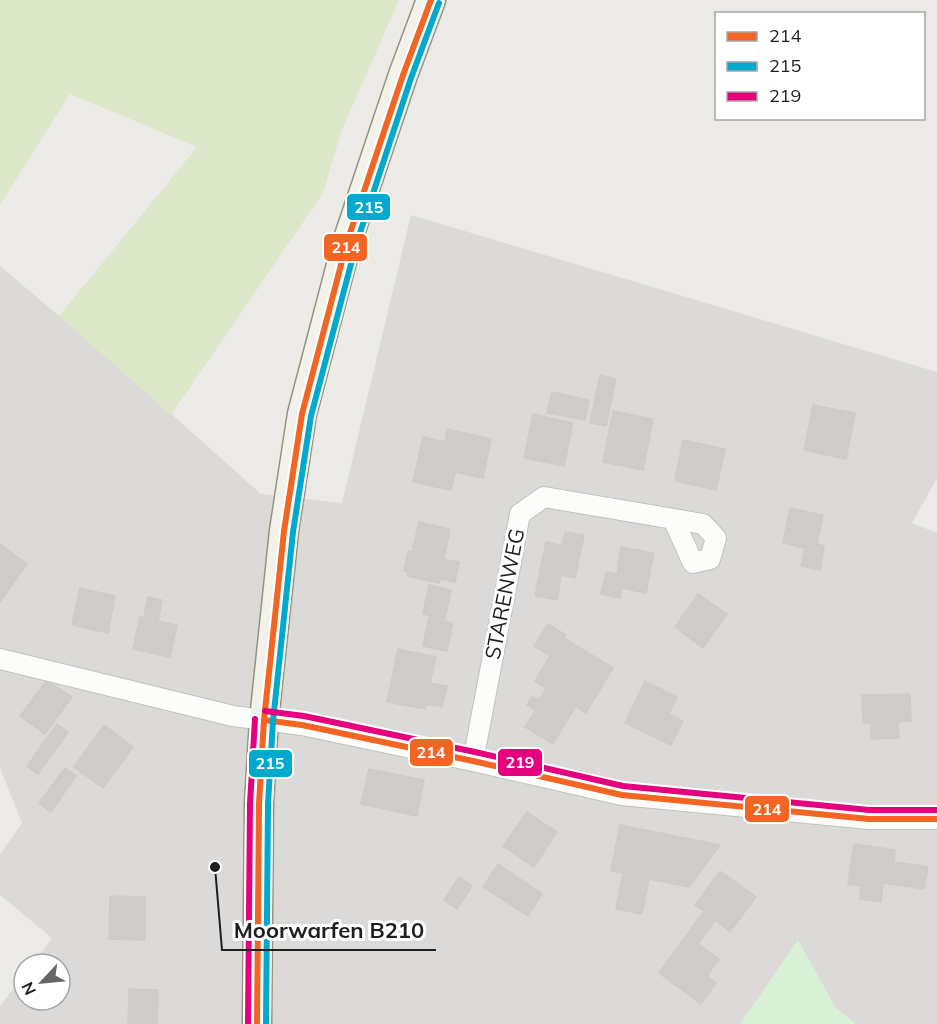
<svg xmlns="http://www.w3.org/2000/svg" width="937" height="1024" viewBox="0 0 937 1024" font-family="Mulish,sans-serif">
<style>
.residential{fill:#dbdad8}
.grass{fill:#dce6c9}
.park{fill:#d8f0d5}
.building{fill:#cfccca;stroke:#cfcbc9;stroke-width:1.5}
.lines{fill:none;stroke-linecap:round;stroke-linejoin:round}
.street-casing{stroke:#c2c1bf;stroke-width:22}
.secondary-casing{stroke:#949381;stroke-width:31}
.street{stroke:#fcfcfb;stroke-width:20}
.secondary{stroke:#f2f2eb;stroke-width:28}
.bus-1-casing{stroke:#fff;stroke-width:10}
.bus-2-casing{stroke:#fff;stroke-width:10}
.bus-3-casing{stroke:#fff;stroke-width:10}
.bus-1{stroke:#f26522;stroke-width:6}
.bus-2{stroke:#00a9ce;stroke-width:6}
.bus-3{stroke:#e5007d;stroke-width:6}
.labels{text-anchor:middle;stroke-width:6;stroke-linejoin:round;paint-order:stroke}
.street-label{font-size:21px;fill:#1e1e1e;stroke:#fff}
.leader{fill:none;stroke:#1e1e1e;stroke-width:2}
.callout-dot{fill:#1e1e1e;stroke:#fff;stroke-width:2}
.callout-label{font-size:22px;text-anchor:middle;font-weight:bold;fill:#1e1e1e;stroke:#fff;stroke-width:6;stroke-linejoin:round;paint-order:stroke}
.line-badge{stroke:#fff;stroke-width:2}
.badge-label{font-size:16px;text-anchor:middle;font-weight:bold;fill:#fff}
</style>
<rect width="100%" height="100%" fill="#eceae7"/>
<polygon class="residential" points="411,215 937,372 937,478 912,523 937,533 937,1024 0,1024 0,1006 24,975 24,1000 60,1000 60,964 33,964 52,938 0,895 0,854 22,823 0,768 0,266 102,352 261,494 342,503"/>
<polygon class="grass" points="0,0 399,0 341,132 323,193 171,415 59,316 197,147 70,94 0,205"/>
<polygon class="park" points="798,940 836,1008 856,1024 740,1024"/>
<g class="building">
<polygon points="600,375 616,379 606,426 590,423"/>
<polygon points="552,392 589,400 585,420 547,413"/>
<polygon points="813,405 855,413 846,459 804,450"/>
<polygon points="613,411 653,419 643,470 603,462"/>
<polygon points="533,414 573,423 564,466 524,458"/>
<polygon points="447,429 491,439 483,478 455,472 451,490 413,482 423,437 445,442"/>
<polygon points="683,440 725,449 716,490 675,481"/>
<polygon points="790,508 823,515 817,544 824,546 820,570 801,566 805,548 783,543"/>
<polygon points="419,522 450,529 444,559 459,562 455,582 440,579 439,583 407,576 408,572 404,571 408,551 412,552"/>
<polygon points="565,532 584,535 575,578 561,575 557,600 535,596 546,542 562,546"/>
<polygon points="0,544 27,564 0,602"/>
<polygon points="621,547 654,553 646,593 622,588 620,598 601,594 606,572 617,574"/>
<polygon points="429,585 451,590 445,619 423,614"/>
<polygon points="80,588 115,596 108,633 72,625"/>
<polygon points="698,594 727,614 703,648 675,627"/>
<polygon points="148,597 162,600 158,621 177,625 170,657 133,649 140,617 144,617"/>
<polygon points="429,617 453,623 447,651 423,646"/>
<polygon points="548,624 566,635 564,638 613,668 586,713 535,681 550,656 534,646"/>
<polygon points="398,649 436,657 430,683 447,686 442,707 426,704 425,709 387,702"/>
<polygon points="47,680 72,697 45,734 20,716"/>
<polygon points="645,681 677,697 669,714 683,721 671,745 625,723"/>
<polygon points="546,688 576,706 553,744 525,727 536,710 527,705 532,697 539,700"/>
<polygon points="910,694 911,721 898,722 899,738 871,739 871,723 863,723 862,695"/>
<polygon points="57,724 68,732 38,774 27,766"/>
<polygon points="104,725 133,747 103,788 74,767"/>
<polygon points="65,768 76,776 51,812 39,803"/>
<polygon points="369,769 424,780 417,816 361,804"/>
<polygon points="527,812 557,832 534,867 503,846"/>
<polygon points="620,825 720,845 689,887 649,879 642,914 616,909 623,873 611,871"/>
<polygon points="854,844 895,850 894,862 928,867 924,889 883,883 881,902 860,899 861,886 848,884"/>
<polygon points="498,864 542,894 528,916 483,887"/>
<polygon points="720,871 756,897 730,932 715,920 698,944 719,959 707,976 716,983 701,1004 659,973 704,911 695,905"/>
<polygon points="459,877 472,886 457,909 444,900"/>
<polygon points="110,896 145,897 145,940 109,939"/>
<polygon points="129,989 158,990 157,1024 128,1024"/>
</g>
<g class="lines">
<g class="street-casing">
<g id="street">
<polyline points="0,659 233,716 302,725 473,761 622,795 869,819 937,819"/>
<polyline points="473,761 520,514 544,497 703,524 716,538 710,559 693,563 673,519"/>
</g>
</g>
<g class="secondary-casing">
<polyline id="secondary" points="257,1024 259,804 264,720 284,531 302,414 347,242 403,75 431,0"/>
</g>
<use href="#street" class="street"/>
<use href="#secondary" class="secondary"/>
<g class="bus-1-casing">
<g id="bus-1">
<polyline points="264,720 302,725 473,761 622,795 869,819 937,819"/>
<polyline points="257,1024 259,804 264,720 284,531 302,414 347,242 403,75 431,0"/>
</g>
</g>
<g class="bus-2-casing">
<polyline id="bus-2" points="266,1024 268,804 273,721 293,532 311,416 356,245 411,78 439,3"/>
</g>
<g class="bus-3-casing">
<g id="bus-3">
<polyline points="265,711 304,716 475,752 623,786 869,810 937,810"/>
<polyline points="248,1024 250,804 255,719"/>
</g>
</g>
<use href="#bus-1" class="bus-1"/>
<use href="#bus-2" class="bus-2"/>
<use href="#bus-3" class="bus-3"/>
</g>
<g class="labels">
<g class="street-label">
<text transform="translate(505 594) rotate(-79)" y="7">STARENWEG</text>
</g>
</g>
<path class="leader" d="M215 867L222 950H436"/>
<circle class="callout-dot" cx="215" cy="867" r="6"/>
<g class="callout-label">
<text x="329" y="938">Moorwarfen B210</text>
</g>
<g class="line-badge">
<rect x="346" y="193" width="45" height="28" rx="6" fill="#00a9ce"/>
<rect x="323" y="233" width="45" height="29" rx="6" fill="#f26522"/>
<rect x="409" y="738" width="45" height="29" rx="6" fill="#f26522"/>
<rect x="497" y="748" width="46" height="29" rx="6" fill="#e5007d"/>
<rect x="248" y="749" width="45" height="29" rx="6" fill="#00a9ce"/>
<rect x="744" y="795" width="46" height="28" rx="6" fill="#f26522"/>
</g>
<g class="badge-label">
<text x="369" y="213">215</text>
<text x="346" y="253">214</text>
<text x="431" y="758">214</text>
<text x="520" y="768">219</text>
<text x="270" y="769">215</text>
<text x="767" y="815">214</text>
</g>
<rect x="715" y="12" width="210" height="108" fill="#ffffff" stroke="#a5a5a5" stroke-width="1.5"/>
<rect x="727" y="32" width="30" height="9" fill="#f26522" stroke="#a5a5a5" stroke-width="1.5"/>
<text x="769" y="42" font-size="18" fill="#1e1e1e">214</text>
<rect x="727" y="62" width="30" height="9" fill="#00a9ce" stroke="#a5a5a5" stroke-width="1.5"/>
<text x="769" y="72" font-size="18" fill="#1e1e1e">215</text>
<rect x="727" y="92" width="30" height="9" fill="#e5007d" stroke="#a5a5a5" stroke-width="1.5"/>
<text x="769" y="102" font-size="18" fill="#1e1e1e">219</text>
<g transform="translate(42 982) rotate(244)"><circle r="28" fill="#ffffff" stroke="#a5a5a5" stroke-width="1.5"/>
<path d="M0-4.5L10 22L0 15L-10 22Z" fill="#666564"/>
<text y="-9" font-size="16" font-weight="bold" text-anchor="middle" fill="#1e1e1e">N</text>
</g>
</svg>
